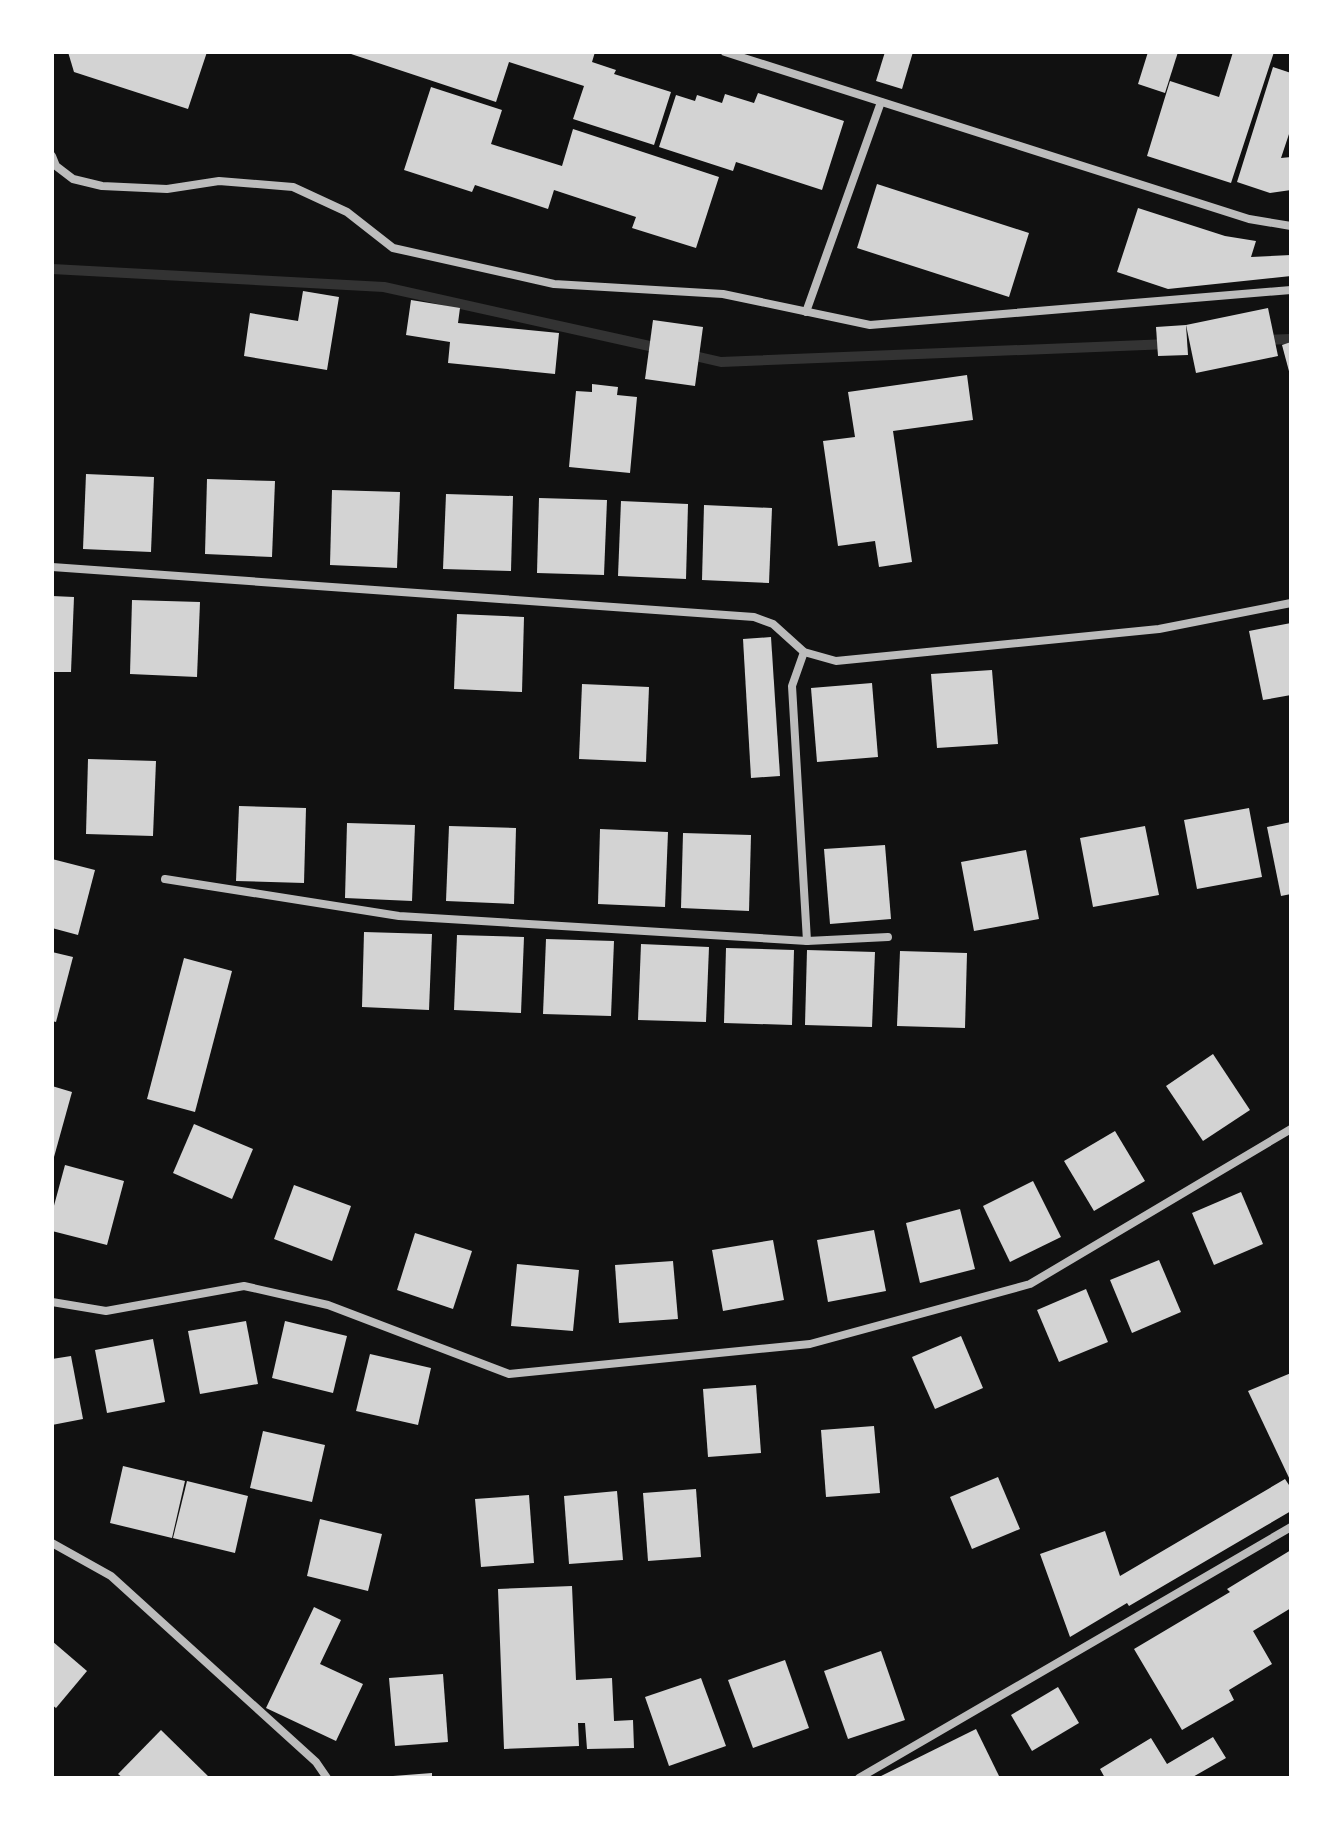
<svg xmlns="http://www.w3.org/2000/svg" width="1343" height="1830" viewBox="0 0 1343 1830" font-family="'PT Sans Narrow',sans-serif">
<style>
.lines{fill:none;stroke-linecap:round;stroke-linejoin:round}
.stream{stroke:#333;stroke-width:10}
.building{fill:#d3d3d3}
.minor{stroke:#bcbcbc;stroke-width:8}
</style>
<rect width="100%" height="100%" fill="#111"/>
<g class="lines">
<g class="stream">
<polyline points="52,269 384,287 663,349"/>
<polyline points="1261,340 1291,339"/>
<polyline points="686,354 721,362 1169,344"/>
</g>
</g>
<g class="building">
<polygon points="68,52 207,52 188,109 74,72"/>
<polygon points="345,52 595,52 592,62 616,70 614,74 671,92 654,145 573,119 584,86 509,62 496,102"/>
<polygon points="885,52 913,52 902,89 876,81"/>
<polygon points="1148,52 1178,52 1165,93 1138,84"/>
<polygon points="1233,52 1274,52 1231,183 1147,156 1170,81 1219,97"/>
<polygon points="1273,67 1291,73 1291,128 1281,158 1291,157 1291,190 1270,193 1237,182"/>
<polygon points="431,87 502,110 491,144 562,166 573,129 719,177 696,248 632,228 636,217 554,190 548,209 475,185 472,192 404,170"/>
<polygon points="758,93 844,121 822,190 736,162 733,171 659,147 676,95 695,101 697,95 722,103 725,94 754,103"/>
<polygon points="877,184 1029,233 1009,297 857,248"/>
<polygon points="1138,208 1225,236 1256,241 1251,257 1291,255 1291,276 1168,289 1117,272"/>
<polygon points="303,291 339,297 327,370 244,356 250,313 298,321"/>
<polygon points="411,300 460,308 458,323 559,333 555,374 448,363 450,342 406,335"/>
<polygon points="1268,308 1278,356 1196,373 1186,325"/>
<polygon points="653,320 703,327 695,386 645,379"/>
<polygon points="1186,325 1188,355 1158,356 1156,327"/>
<polygon points="1291,342 1291,375 1290,375 1282,345"/>
<polygon points="967,375 973,420 893,431 912,562 879,567 875,541 838,546 823,441 855,437 848,392"/>
<polygon points="592,384 618,387 617,395 637,397 630,473 569,467 576,391 592,392"/>
<polygon points="86,474 154,477 151,552 83,549"/>
<polygon points="207,479 275,481 272,557 205,554"/>
<polygon points="332,490 400,492 397,568 330,565"/>
<polygon points="446,494 513,496 511,571 443,569"/>
<polygon points="539,498 607,500 604,575 537,573"/>
<polygon points="621,501 688,504 686,579 618,576"/>
<polygon points="704,505 772,508 769,583 702,580"/>
<polygon points="52,596 74,597 71,672 52,672"/>
<polygon points="132,600 200,602 197,677 130,674"/>
<polygon points="457,614 524,617 522,692 454,689"/>
<polygon points="1291,623 1291,695 1263,700 1249,631"/>
<polygon points="771,637 780,776 751,778 743,639"/>
<polygon points="992,670 998,744 937,748 931,674"/>
<polygon points="872,683 878,757 817,762 811,688"/>
<polygon points="582,684 649,687 646,762 579,759"/>
<polygon points="88,759 156,761 153,836 86,834"/>
<polygon points="239,806 306,808 304,883 236,881"/>
<polygon points="1249,808 1262,877 1197,889 1184,820"/>
<polygon points="1291,822 1291,894 1281,896 1267,827"/>
<polygon points="347,823 415,825 412,901 345,898"/>
<polygon points="449,826 516,828 514,904 446,901"/>
<polygon points="1145,826 1159,895 1093,907 1080,838"/>
<polygon points="600,829 668,832 665,907 598,904"/>
<polygon points="683,833 751,835 749,911 681,908"/>
<polygon points="885,845 891,919 830,924 824,849"/>
<polygon points="1026,850 1039,919 974,931 961,862"/>
<polygon points="52,859 95,870 78,935 52,928"/>
<polygon points="364,932 432,934 429,1010 362,1007"/>
<polygon points="457,935 524,937 521,1013 454,1010"/>
<polygon points="546,939 614,941 611,1016 543,1014"/>
<polygon points="641,944 709,947 706,1022 638,1020"/>
<polygon points="726,948 794,950 792,1025 724,1023"/>
<polygon points="807,950 875,952 872,1027 805,1025"/>
<polygon points="900,951 967,953 965,1028 897,1026"/>
<polygon points="52,952 73,957 56,1022 52,1021"/>
<polygon points="184,958 232,971 195,1112 147,1099"/>
<polygon points="1213,1054 1250,1110 1203,1141 1166,1086"/>
<polygon points="52,1086 72,1092 54,1157 52,1156"/>
<polygon points="194,1124 253,1149 232,1199 173,1173"/>
<polygon points="1115,1131 1145,1181 1094,1211 1064,1161"/>
<polygon points="65,1165 124,1181 107,1245 52,1231 52,1213"/>
<polygon points="1033,1181 1061,1237 1010,1262 983,1206"/>
<polygon points="294,1185 351,1206 332,1261 274,1239"/>
<polygon points="1241,1192 1263,1244 1214,1265 1192,1213"/>
<polygon points="960,1209 975,1269 920,1283 906,1223"/>
<polygon points="874,1230 886,1291 828,1302 817,1240"/>
<polygon points="415,1233 472,1251 453,1309 397,1290"/>
<polygon points="773,1240 784,1300 723,1311 712,1250"/>
<polygon points="1159,1260 1181,1312 1132,1333 1110,1280"/>
<polygon points="673,1261 678,1319 619,1323 615,1265"/>
<polygon points="517,1264 579,1270 573,1331 511,1326"/>
<polygon points="1086,1289 1108,1342 1059,1362 1037,1310"/>
<polygon points="246,1321 258,1384 200,1394 188,1331"/>
<polygon points="285,1321 347,1336 333,1393 272,1378"/>
<polygon points="961,1336 983,1388 935,1409 912,1357"/>
<polygon points="153,1339 165,1402 107,1413 95,1350"/>
<polygon points="370,1354 431,1368 418,1425 356,1411"/>
<polygon points="71,1356 83,1419 52,1425 52,1359"/>
<polygon points="1291,1373 1291,1482 1248,1391"/>
<polygon points="756,1385 761,1453 708,1457 703,1389"/>
<polygon points="874,1426 880,1493 826,1497 821,1430"/>
<polygon points="263,1431 325,1445 312,1502 250,1488"/>
<polygon points="123,1466 185,1481 172,1538 110,1523"/>
<polygon points="998,1477 1020,1529 972,1549 950,1497"/>
<polygon points="1285,1479 1291,1488 1291,1511 1129,1606 1127,1603 1070,1637 1040,1554 1105,1531 1120,1576"/>
<polygon points="187,1481 248,1496 235,1553 173,1538"/>
<polygon points="696,1489 701,1557 648,1561 643,1493"/>
<polygon points="617,1491 623,1560 569,1564 564,1496"/>
<polygon points="529,1495 534,1563 481,1567 475,1499"/>
<polygon points="320,1519 382,1534 368,1591 307,1576"/>
<polygon points="1291,1550 1291,1608 1253,1631 1272,1664 1229,1690 1234,1700 1182,1730 1134,1649 1230,1592 1227,1589"/>
<polygon points="572,1586 576,1680 612,1678 614,1721 633,1720 634,1748 587,1749 585,1723 578,1723 579,1746 504,1749 498,1589"/>
<polygon points="314,1607 341,1620 320,1664 363,1684 336,1741 266,1708"/>
<polygon points="52,1641 87,1671 56,1708 52,1705"/>
<polygon points="881,1651 905,1720 848,1739 824,1671"/>
<polygon points="785,1660 809,1728 753,1748 728,1680"/>
<polygon points="443,1674 448,1742 395,1746 389,1678"/>
<polygon points="701,1678 726,1746 669,1766 645,1697"/>
<polygon points="1058,1687 1079,1723 1032,1751 1011,1715"/>
<polygon points="976,1729 1000,1778 877,1778"/>
<polygon points="161,1730 210,1778 123,1778 118,1774"/>
<polygon points="1213,1737 1226,1758 1191,1778 1105,1778 1100,1769 1151,1738 1167,1764"/>
<polygon points="432,1773 432,1778 393,1778 393,1776"/>
</g>
<g class="lines">
<g class="minor">
<polyline points="725,52 1249,219 1291,226"/>
<polyline points="52,156 56,166 73,179 102,186 167,189 219,181 293,187 347,212 393,248 554,284 723,294 870,325 1291,290"/>
<polyline points="806,312 881,102"/>
<polyline points="52,567 754,617 773,624 804,652 836,661 1159,629 1291,603"/>
<polyline points="804,652 792,686 807,941"/>
<polyline points="165,879 399,916 807,941 888,937"/>
<polyline points="52,1302 106,1311 244,1286 328,1305 509,1374 810,1344 1030,1284 1291,1129"/>
<polyline points="52,1543 111,1576 316,1762 327,1778"/>
<polyline points="859,1778 1291,1527"/>
</g>
</g>
<rect width="1343" height="1830" fill="none" stroke="#ffffff" stroke-width="108"/>
</svg>
